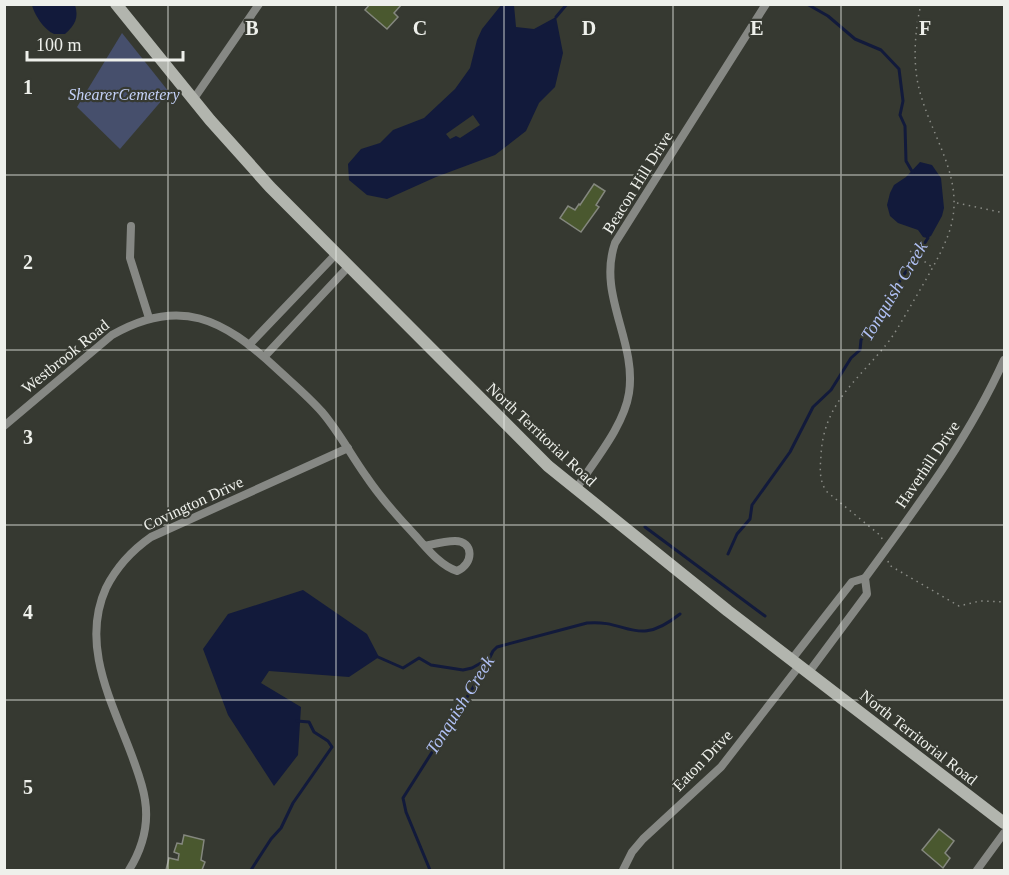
<svg xmlns="http://www.w3.org/2000/svg" width="1009" height="875" viewBox="0 0 1009 875" font-family="'Times New Roman',serif">
<style>
.green{fill:#464f6c}
.water{fill:#121a3b;fill-rule:evenodd}
.lines{fill:none;stroke-linecap:round;stroke-linejoin:round}
.stream{stroke:#121a3b;stroke-width:3}
.building{fill:#4a582f;stroke:#84877e;stroke-width:1.5}
.path{stroke:#8a8c86;stroke-width:1.5;stroke-dasharray:1.5 4.5;stroke-linecap:butt}
.street{stroke:#868884;stroke-width:8}
.secondary{stroke:#b2b5ae;stroke-width:12}
.grid{fill:none;stroke:#eef0eb;stroke-width:1.5;stroke-opacity:0.55}
.labels{text-anchor:middle;stroke-width:4.5;stroke-linejoin:round;paint-order:stroke}
.park-label{font-size:16px;font-style:italic;fill:#c5d2f9;stroke:#363931}
.street-label{font-size:16px;fill:#eef0eb;stroke:#363931}
.water-label{font-size:18px;font-style:italic;fill:#b1c1f5;stroke:#363931}
.grid-label{font-size:20px;text-anchor:middle;font-weight:bold;fill:#eef0eb;stroke:#363931;stroke-width:4.5;stroke-linejoin:round;paint-order:stroke}
</style>
<rect width="100%" height="100%" fill="#363931"/>
<polygon class="green" points="122,33 169,92 120,149 77,107"/>
<g class="water">
<path d="M 502,4 L 514,5 L 516,27 L 534,29 L 556,17 L 563,53 L 555,87 L 539,103 L 526,131 L 495,155 L 436,177 L 387,199 L 367,195 L 349,180 L 348,164 L 361,149 L 380,143 L 393,130 L 424,118 L 455,89 L 470,68 L 477,40 L 482,29 ZM 473,115 L 480,125 L 460,138 L 456,136 L 450,139 L 446,134 Z"/>
<path d="M 32,5 L 75,5 C 79,18 75,25 65,34 C 64,34 56,34 54,34 C 44,30 34,14 32,5 Z"/>
<polygon points="920,162 932,165 941,178 944,208 942,216 931,236 927,238 923,237 918,230 898,223 890,216 887,205 890,193 894,185 906,177"/>
<polygon points="303,590 367,634 379,657 349,677 269,671 261,683 301,707 298,755 274,786 228,715 203,649 228,614"/>
</g>
<g class="lines">
<g class="stream">
<polyline points="807,4 828,16 855,39 881,50 899,69 903,101 900,115 905,126 906,161 913,173"/>
<polyline points="556,17 567,4"/>
<polyline points="645,527 765,616"/>
<polyline points="728,554 737,534 750,519 752,505 790,452 813,407 831,390 851,358 860,350 861,340 928,238 927,235"/>
<polyline points="378,657 403,668 419,658 431,665 463,670 472,668 488,659"/>
<polyline points="251,870 271,839 281,828 293,803 332,747 328,741 314,732 309,722 297,721"/>
<path d="M 430,870 L 406,812 L 403,798 L 481,675 L 493,651 L 497,647 L 587,623 C 628,619 636,649 680,614"/>
</g>
</g>
<g class="building">
<polygon points="370,4 402,4 394,13 398,17 387,29 365,10"/>
<polygon points="594,184 605,191 596,205 599,207 581,232 560,218 568,206 575,210 579,204 580,205"/>
<polygon points="939,829 954,841 945,853 950,858 943,868 922,850"/>
<polygon points="184,835 204,840 201,860 205,862 202,870 166,870 169,858 178,860 179,854 174,852 177,843 182,844"/>
</g>
<g class="lines">
<g class="path">
<polyline points="957,203 1004,213"/>
<polyline points="910,251 932,267"/>
<path d="M 882,539 L 881,536 L 826,491 C 819,479 820,469 821,456 C 823,402 860,379 889,341 C 898,329 905,315 913,302 C 925,281 938,260 947,238 C 968,186 937,147 922,99 C 912,70 914,34 921,4"/>
<polyline points="888,561 889,565 959,606 980,601 1004,602"/>
</g>
<g class="street">
<polyline points="193,100 259,4"/>
<polyline points="131,226 130,258 149,318"/>
<polyline points="249,345 337,253"/>
<polyline points="265,356 349,266"/>
<path d="M 4,426 L 112,335 C 180,296 223,319 276,368 C 291,382 308,396 322,412 C 339,432 351,455 366,476 C 380,497 396,515 413,533 C 426,547 439,565 457,571 C 474,564 474,541 455,541 C 445,541 434,544 425,546"/>
<path d="M 576,489 C 594,461 624,426 629,393 C 637,341 597,295 615,243 L 766,4"/>
<path d="M 792,659 L 852,582 L 865,578 C 916,508 968,440 1004,360"/>
<polyline points="809,672 867,594 865,578"/>
<path d="M 129,870 C 142,849 149,825 145,800 C 143,785 137,770 132,756 C 112,702 80,645 106,588 C 117,566 131,551 151,537 L 348,448"/>
<polyline points="623,870 632,852 643,839 721,767 800,665"/>
<polyline points="977,870 1004,833"/>
</g>
<polyline class="secondary" points="116,4 210,120 270,187 548,466 728,611 1004,823"/>
</g>
<path class="grid" d="M 168,4 L 168,870M 336,4 L 336,870M 504,4 L 504,870M 673,4 L 673,870M 841,4 L 841,870M 4,175 L 1004,175M 4,350 L 1004,350M 4,525 L 1004,525M 4,700 L 1004,700"/>
<g class="labels">
<g class="park-label">
<text x="124" y="100">ShearerCemetery</text>
</g>
<g class="street-label">
<text transform="translate(637 182) rotate(-58)" y="6">Beacon Hill Drive</text>
<text transform="translate(65 356) rotate(-39)" y="6">Westbrook Road</text>
<text transform="translate(542 434) rotate(43)" y="6">North Territorial Road</text>
<text transform="translate(927 464) rotate(-56)" y="6">Haverhill Drive</text>
<text transform="translate(193 503) rotate(-25)" y="6">Covington Drive</text>
<text transform="translate(919 737) rotate(38)" y="6">North Territorial Road</text>
<text transform="translate(702 760) rotate(-46)" y="6">Eaton Drive</text>
</g>
<g class="water-label">
<text transform="translate(894 291) rotate(-59)" y="6">Tonquish Creek</text>
<text transform="translate(460 705) rotate(-58)" y="6">Tonquish Creek</text>
</g>
</g>
<g class="grid-label">
<text x="252" y="35">B</text>
<text x="420" y="35">C</text>
<text x="589" y="35">D</text>
<text x="757" y="35">E</text>
<text x="925" y="35">F</text>
<text x="28" y="94">1</text>
<text x="28" y="269">2</text>
<text x="28" y="444">3</text>
<text x="28" y="619">4</text>
<text x="28" y="794">5</text>
</g>
<rect width="1009" height="875" fill="none" stroke="#eef0eb" stroke-width="12"/>
<path d="M27 51v9h156v-9" fill="none" stroke="#eef0eb" stroke-width="3"/>
<text x="36" y="51" font-size="18" fill="#eef0eb" stroke="#363931" stroke-width="4.5" paint-order="stroke">100 m</text>
</svg>
